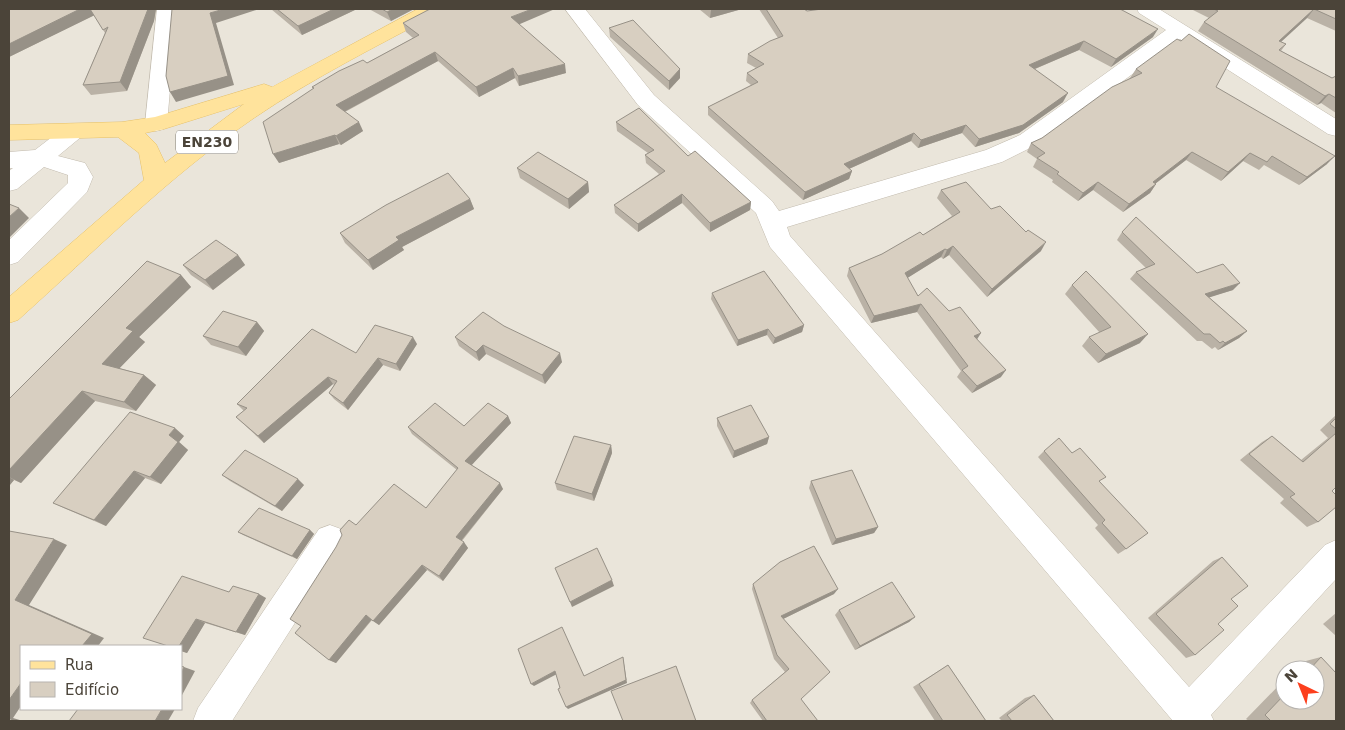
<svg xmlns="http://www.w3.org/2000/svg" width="1345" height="730" viewBox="0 0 1345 730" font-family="'DejaVu Sans',sans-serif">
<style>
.residential{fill:#eae5da;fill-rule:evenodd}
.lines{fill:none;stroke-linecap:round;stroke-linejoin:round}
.minor-casing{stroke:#c2bbae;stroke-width:1}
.major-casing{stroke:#e6c16a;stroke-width:1}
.minor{fill:#fff;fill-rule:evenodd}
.major{fill:#ffe39c;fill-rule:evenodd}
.wall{fill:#bab2a6}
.shaded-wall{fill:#979187}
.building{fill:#d8cfc1;stroke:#979187}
.labels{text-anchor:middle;stroke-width:4;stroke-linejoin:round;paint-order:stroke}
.shield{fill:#fff;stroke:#817c74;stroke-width:1}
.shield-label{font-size:14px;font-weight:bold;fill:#4b4439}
</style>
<rect width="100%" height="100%" fill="#f6f3ec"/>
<path class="residential" d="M 9,9 L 1336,9 L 1336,721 L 9,721 ZM 21,646 L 181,646 L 181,709 L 21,709 ZM 1285,670 L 1315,670 L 1315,700 L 1285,700 Z"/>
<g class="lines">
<g class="minor-casing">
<g id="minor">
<polygon points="157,9 177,9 167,124 164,129 156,131 148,129 145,124"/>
<polygon points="565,9 585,9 654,95 772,201 779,211 986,150 1020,135 1166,30 1139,13 1137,9 1159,9 1336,119 1336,136 1328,134 1180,39 1036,145 1002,162 787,227 790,236 1189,687 1325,545 1336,540 1336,579 1211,715 1214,721 1173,721 770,247 756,213 638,105"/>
<polygon points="73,124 81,127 84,132 81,137 58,156 85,163 93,177 87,192 18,262 9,265 9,240 68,183 68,175 44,167 17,189 9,191 9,171 13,168 9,168 9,152 35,150 65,127"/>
<polygon points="330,525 341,529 346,540 341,551 232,721 193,721 198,708 319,529"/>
</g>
</g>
<g class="major-casing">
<path id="major" d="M 418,9 L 442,9 L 439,13 C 377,46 313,78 254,118 C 169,176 95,251 18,320 L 9,323 L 9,297 L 144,180 L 139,153 L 118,137 L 9,140 L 9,125 L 122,122 L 155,117 L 264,84 L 272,87 ZM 244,104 L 165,163 L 156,144 L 145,133 L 164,129 Z"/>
</g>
<use href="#minor" class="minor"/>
<use href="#major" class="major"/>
</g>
<g class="wall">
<polygon points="9,9 156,9 154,21 127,91 91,95 83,85 105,33 94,15 9,57"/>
<polygon points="271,9 357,9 302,35"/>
<polygon points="369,9 414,9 391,21"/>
<polygon points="699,9 742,9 710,18"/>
<polygon points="759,9 804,9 807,11 1153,37 1111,67 1079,50 1035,69 1063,102 1019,133 975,147 962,133 918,148 911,141 849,169 852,171 849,179 803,200 708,115 708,107 751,85 746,81 747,73 756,68 747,63 748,54 778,38"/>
<polygon points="1191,9 1336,9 1336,31 1307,18 1281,42 1286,44 1281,51 1332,78 1336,76 1336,113 1321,103 1317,105 1198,31 1204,22 1209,18"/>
<polygon points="403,23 519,24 566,73 519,86 515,78 479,97 438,61 345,112 363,131 341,145 339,144 279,163 313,89 312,87 367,63 413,38 406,32"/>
<polygon points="609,28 680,69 680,78 669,90 610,37"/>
<polygon points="1136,69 1216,87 1327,164 1299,185 1264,165 1259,170 1243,161 1221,181 1186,160 1155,184 1156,184 1150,193 1123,212 1093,190 1078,201 1052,182 1053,180 1033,167 1037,159 1027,152 1031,143 1042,138 1130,78"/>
<polygon points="616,122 688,156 751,202 750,210 710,232 682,203 638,232 615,213 614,205 659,174 646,163 645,155 648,153 617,131"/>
<polygon points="517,168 588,182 589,192 569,209 520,178"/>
<polygon points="941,190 991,209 1041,251 987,297 949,255 943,259 941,257 907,278 918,296 977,339 1001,377 972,393 957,377 961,371 917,312 871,323 847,276 849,268 882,254 923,235 952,216 937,198"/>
<polygon points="470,199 474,209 402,247 404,250 373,270 345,243 340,233"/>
<polygon points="1122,232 1197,273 1233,290 1209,297 1247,331 1239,338 1218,350 1215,347 1212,349 1202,341 1197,341 1130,279 1136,272 1146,268 1117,240"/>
<polygon points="238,255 245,265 213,290 191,275 183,265"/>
<polygon points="181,275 191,287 139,337 145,342 119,368 144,375 156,385 136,411 95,401 21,483 14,480 9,486 9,399"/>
<polygon points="1072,285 1140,343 1098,363 1082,346 1089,337 1100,333 1065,294"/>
<polygon points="712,293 804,325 802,332 773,344 767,335 737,346 711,299"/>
<polygon points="257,322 264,331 246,356 211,345 203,336"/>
<polygon points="504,326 562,362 545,384 486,354 479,361 459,346 455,337"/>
<polygon points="417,344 400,371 383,365 348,410 334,399 329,393 334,385 333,384 264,443 236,417 244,411 237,404 356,353"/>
<polygon points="1336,415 1336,487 1332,491 1318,522 1307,527 1280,503 1284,499 1240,460 1262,442 1272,436 1301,460 1328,438 1320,430"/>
<polygon points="508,416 511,423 471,465 503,489 462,541 468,548 443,581 427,570 379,625 372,620 336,663 329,660 301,626 356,525 426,508 457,470 412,434 408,427 464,426"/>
<polygon points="717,418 769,437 767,444 733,458 717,426"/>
<polygon points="184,436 179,442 188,450 161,484 145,478 106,526 66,509 53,503"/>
<polygon points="611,445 612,453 594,501 557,490 555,483"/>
<polygon points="1044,451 1100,482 1126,549 1118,554 1095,528 1098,525 1038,457"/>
<polygon points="222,475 304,485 282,511 230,481"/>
<polygon points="811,481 878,527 874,533 832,545 809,488"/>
<polygon points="310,530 314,534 297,559 243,535 238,532"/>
<polygon points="1222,557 1231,599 1218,624 1195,655 1186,658 1148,618 1213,561"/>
<polygon points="753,584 834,594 783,619 801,700 818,721 763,721 750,703 752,700 785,672 774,659 752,589"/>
<polygon points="229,592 266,598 245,635 205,623 187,653 181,651 181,646 167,646"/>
<polygon points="839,610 915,617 909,622 855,650 835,615"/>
<polygon points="1336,613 1336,636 1323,624"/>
<polygon points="1321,657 1336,721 1249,721 1246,719 1285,679 1285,700 1315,670 1294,670 1302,662"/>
<polygon points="948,665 986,721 935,721 913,687"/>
<polygon points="1034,695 1054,721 1002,721 999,718 1025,698"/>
</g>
<g class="shaded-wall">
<polygon points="80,9 90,9 95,15 9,57 9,44"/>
<polygon points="148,9 156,9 154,21 127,91 120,82"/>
<polygon points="224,9 259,9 216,23 234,85 176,102 170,92 210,13"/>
<polygon points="334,9 357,9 302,35 298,26"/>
<polygon points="393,9 414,9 391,21 387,12"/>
<polygon points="532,9 555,9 513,27 511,17"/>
<polygon points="714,9 742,9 710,18 711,10"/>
<polygon points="1314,9 1307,18 1272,50 1279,41"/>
<polygon points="1158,29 1153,37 1111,67 1116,59"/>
<polygon points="1084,41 1079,50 1025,73 1029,65"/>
<polygon points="435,52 438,61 340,114 336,105"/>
<polygon points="565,64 566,73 519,86 518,76"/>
<polygon points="513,68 515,78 479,97 476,87"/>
<polygon points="680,69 680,78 669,90 669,81"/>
<polygon points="1068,93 1063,102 1019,133 975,147 979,139"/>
<polygon points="1329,94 1321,103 1317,105 1325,96"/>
<polygon points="359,122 363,131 341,145 336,136"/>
<polygon points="966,125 962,133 918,148 921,140"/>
<polygon points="914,133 911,141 842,172 844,164"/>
<polygon points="335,135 339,144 279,163 273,154"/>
<polygon points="1192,152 1186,160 1147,190 1153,182"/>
<polygon points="1250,153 1243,161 1221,181 1228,172"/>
<polygon points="1335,156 1327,164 1299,185 1307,177"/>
<polygon points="852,171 849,179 803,200 805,192"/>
<polygon points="588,182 589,192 569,209 568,199"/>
<polygon points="1098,182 1093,190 1078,201 1083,193"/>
<polygon points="1156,184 1150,193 1123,212 1129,204"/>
<polygon points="682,194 682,203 638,232 638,224"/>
<polygon points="470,199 474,209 402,247 404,250 373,270 368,260 396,237"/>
<polygon points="751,202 750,210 710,232 710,223"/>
<polygon points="19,208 29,218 9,238 9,217"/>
<polygon points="1046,242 1041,251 987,297 992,289"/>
<polygon points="953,246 949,255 943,259 947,250"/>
<polygon points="945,249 941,257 901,282 905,273"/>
<polygon points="238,255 245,265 213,290 205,280"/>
<polygon points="181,275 191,287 139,337 145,342 114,374 102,364 126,328"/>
<polygon points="1240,283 1233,290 1198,301 1205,294"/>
<polygon points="921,304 917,312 871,323 874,316"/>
<polygon points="257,322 264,331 246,356 238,347"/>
<polygon points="804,325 802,332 773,344 775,338"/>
<polygon points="768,329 767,335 737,346 738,340"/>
<polygon points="1247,331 1239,338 1218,350 1225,343"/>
<polygon points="981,333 976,341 974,336"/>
<polygon points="1148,334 1140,343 1098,363 1106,354"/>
<polygon points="413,337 417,344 400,371 396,364"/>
<polygon points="483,345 486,354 479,361 476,352"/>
<polygon points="560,353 562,362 545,384 542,375"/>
<polygon points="378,358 383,365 348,410 343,403"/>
<polygon points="1006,370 1001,377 972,393 977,386"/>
<polygon points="144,375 156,385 136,411 124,402"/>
<polygon points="328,377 333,384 264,443 258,436"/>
<polygon points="82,391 95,401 21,483 9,477 9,470"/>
<polygon points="508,416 511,423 469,468 465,461"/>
<polygon points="175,428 184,436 179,442 188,450 161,484 150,477 169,435"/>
<polygon points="769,437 767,444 733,458 734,451"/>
<polygon points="611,445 612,453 594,501 592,494"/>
<polygon points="134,471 145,478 106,526 94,520"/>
<polygon points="9,477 14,480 9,486"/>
<polygon points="298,479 304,485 282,511 275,506"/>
<polygon points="500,483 503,489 460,542 456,537"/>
<polygon points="878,527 874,533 832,545 836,539"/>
<polygon points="310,530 314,534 297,559 292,556"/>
<polygon points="54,539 67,545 29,605 104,638 98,646 82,646 15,600"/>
<polygon points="464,542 468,548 443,581 439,576"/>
<polygon points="422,565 427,570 379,625 373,621"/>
<polygon points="612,580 614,586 572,607 570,602"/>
<polygon points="838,589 834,594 779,621 781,616"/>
<polygon points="259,594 266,598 245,635 236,632"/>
<polygon points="366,615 372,619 336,663 329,660"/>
<polygon points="915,617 909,622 855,650 860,646"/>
<polygon points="196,619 205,623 187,653 181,651 181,646 179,646"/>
<polygon points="623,657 627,683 568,709 566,707"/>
<polygon points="184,667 195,671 181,697 181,673"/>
<polygon points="555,671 557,674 534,686 531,684"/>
<polygon points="21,683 21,706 13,718 23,721 14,721 9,719 9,700"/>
<polygon points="162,709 175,709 168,721 155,721"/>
</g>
<g class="building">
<polygon points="9,9 80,9 9,44"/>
<polygon points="90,9 148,9 120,82 83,85 108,27 103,30"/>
<polygon points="172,9 224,9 210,13 228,76 170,92 166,76"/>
<polygon points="277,9 334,9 298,26"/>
<polygon points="382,9 393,9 387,12"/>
<polygon points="430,9 532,9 511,17 565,64 518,76 513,68 476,87 435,52 336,105 359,122 336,136 335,135 273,154 263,122 314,88 312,87 339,71 363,60 367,63 419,35 403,23"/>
<polygon points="766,9 804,9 807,11 822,9 1120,9 1158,29 1116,59 1084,41 1029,65 1068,93 1023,125 979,139 966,125 921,140 914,133 844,164 852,171 805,192 708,107 758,82 747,73 764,64 748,54 770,41 783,36"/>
<polygon points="1214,9 1314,9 1279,41 1286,44 1279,50 1332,78 1336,76 1336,98 1329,94 1325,96 1204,22 1218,11"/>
<polygon points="1314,9 1336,9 1336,19"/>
<polygon points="633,20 680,69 669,81 609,28"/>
<polygon points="1189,34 1230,61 1216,87 1335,156 1307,177 1272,156 1267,162 1250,153 1228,172 1192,152 1153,182 1156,184 1129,204 1098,182 1083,193 1057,174 1059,172 1037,158 1045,153 1031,143 1042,138 1112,87 1142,73 1136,69 1177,39 1181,41"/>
<polygon points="639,108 688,156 695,151 751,202 710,223 682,194 638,224 614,205 665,171 645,155 654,150 616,122"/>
<polygon points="538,152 588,182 568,199 517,168"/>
<polygon points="448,173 470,199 396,237 399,240 368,260 340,233 386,205"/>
<polygon points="966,182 991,209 1000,206 1026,232 1028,230 1046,242 992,289 953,246 947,250 945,249 905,273 918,296 927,288 949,311 960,307 981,333 974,336 1006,370 977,386 962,370 968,366 921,304 874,316 849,268 882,254 920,232 923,235 960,212 941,190"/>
<polygon points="9,204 19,208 9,217"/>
<polygon points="1136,217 1197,273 1223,264 1240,283 1205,294 1247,331 1225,343 1223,341 1220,343 1210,334 1204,334 1136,272 1155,264 1122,232"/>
<polygon points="216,240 238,255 205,280 183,265"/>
<polygon points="147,261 181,275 126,328 133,331 102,364 144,375 124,402 82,391 9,470 9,399"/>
<polygon points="764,271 804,325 775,338 768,329 738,340 712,293"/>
<polygon points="1086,271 1148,334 1106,354 1089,337 1111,327 1072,285"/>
<polygon points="223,311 257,322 238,347 203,336"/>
<polygon points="483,312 504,326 560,353 542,375 483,345 476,352 455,337"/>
<polygon points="375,325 413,337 396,364 378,358 343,403 329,393 337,381 328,377 258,436 236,417 247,408 237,404 312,329 356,353"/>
<polygon points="435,403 464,426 488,403 508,416 465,461 500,483 456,537 464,542 439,576 422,565 373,621 366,615 329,660 295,633 301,626 290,619 336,547 342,535 340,530 349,520 356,525 394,484 426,508 458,468 408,427"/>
<polygon points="751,405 769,437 734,451 717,418"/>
<polygon points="130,412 175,428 169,435 178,442 150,477 134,471 94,520 53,503"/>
<polygon points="1336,418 1336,429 1330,424"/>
<polygon points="1336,433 1336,487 1332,491 1336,495 1336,507 1318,522 1290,497 1295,494 1249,454 1272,436 1303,462"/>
<polygon points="574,436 611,445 592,494 555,483"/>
<polygon points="1059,438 1072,453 1080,448 1106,477 1099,481 1148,533 1126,549 1102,523 1105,520 1044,451"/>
<polygon points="245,450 298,479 275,506 222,475"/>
<polygon points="852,470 878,527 836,539 811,481"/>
<polygon points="259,508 310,530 292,556 238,532"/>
<polygon points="9,531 54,539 15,600 92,634 82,646 21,646 21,683 9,700"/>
<polygon points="814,546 838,589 781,616 830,672 801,699 818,721 767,721 752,700 789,669 777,655 753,584 780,562"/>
<polygon points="597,548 612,580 570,602 555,568"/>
<polygon points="1222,557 1248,586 1231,599 1238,606 1218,624 1224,630 1195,655 1156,614"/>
<polygon points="182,576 229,592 233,586 259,594 236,632 196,619 179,646 168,646 143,638"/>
<polygon points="892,582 915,617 860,646 839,610"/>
<polygon points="562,627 584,676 623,657 626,680 566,707 558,689 560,688 555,671 531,684 518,649"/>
<polygon points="1321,657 1336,673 1336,721 1271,721 1265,715 1285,694 1285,700 1315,700 1315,670 1309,670"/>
<polygon points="948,665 986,721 943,721 919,684"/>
<polygon points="181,666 184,667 181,673"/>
<polygon points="676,666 696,721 623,721 611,691"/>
<polygon points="1034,695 1054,721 1012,721 1007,715"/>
<polygon points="78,709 162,709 155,721 69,721"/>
</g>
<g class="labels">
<rect class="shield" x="176" y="130.5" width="62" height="23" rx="4"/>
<g class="shield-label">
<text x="207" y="147">EN230</text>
</g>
</g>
<rect width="1345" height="730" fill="none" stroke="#4b4439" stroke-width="20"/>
<rect x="20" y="645" width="162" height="65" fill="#ffffff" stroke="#b7b4b0"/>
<rect x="30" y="661" width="25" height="8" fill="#ffe39c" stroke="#b7b4b0"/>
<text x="65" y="670" font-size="15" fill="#4b4439">Rua</text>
<rect x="30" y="682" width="25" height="15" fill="#d8cfc1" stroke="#b7b4b0"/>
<text x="65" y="695" font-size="15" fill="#4b4439">Edifício</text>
<g transform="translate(1300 685) rotate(317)"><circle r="24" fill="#ffffff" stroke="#b7b4b0"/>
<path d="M0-4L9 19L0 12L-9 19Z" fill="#fc3f1d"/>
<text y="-8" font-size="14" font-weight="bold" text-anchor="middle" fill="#4b4439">N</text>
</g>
</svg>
